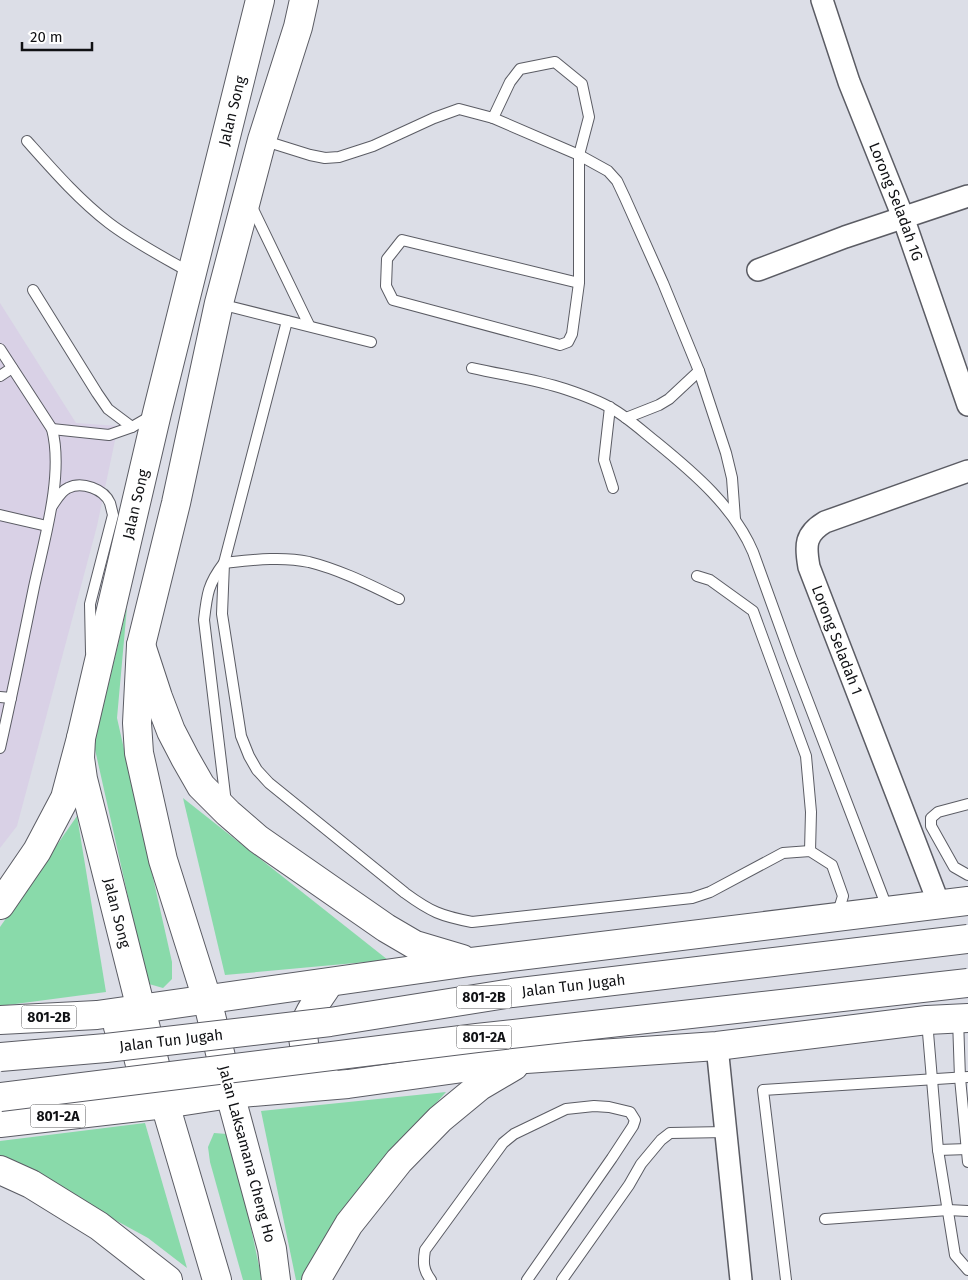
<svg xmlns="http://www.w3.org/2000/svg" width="968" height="1280" viewBox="0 0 968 1280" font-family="'Fira Sans',sans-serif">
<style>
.commercial{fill:#d9d1e6}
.green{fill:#89daaa}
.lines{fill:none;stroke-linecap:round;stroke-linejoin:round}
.service-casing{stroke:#5b5c64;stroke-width:12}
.minor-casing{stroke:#5b5c64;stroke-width:24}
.secondary-casing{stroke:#5b5c64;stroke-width:30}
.trunk-casing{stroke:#5b5c64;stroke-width:30}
.service{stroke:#fff;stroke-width:10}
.minor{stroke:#fff;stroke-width:21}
.secondary{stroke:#fff;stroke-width:28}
.trunk{stroke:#fff;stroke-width:28}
.trunk-bridge-casing{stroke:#5b5c64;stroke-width:30;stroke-linecap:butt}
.trunk-bridge{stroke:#fff;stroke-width:28}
.labels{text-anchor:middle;stroke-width:5;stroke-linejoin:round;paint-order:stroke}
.shield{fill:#fff;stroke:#58585a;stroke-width:1}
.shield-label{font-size:14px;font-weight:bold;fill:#101114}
.street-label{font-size:15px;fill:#101114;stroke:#fff}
</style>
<rect width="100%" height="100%" fill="#dcdee7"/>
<polygon class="commercial" points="0,303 76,423 118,426 97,526 17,826 0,848"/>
<g class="green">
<polygon points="127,607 117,718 172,962 172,979 163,988 149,984 144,968 94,745"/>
<polygon points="183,798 388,960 225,975"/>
<polygon points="77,816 106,992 0,1006 0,927"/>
<polygon points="446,1092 380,1166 335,1224 301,1280 296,1280 261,1111"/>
<polygon points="145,1123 187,1268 148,1238 0,1157 0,1141"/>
<polygon points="214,1133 227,1134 233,1144 262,1280 243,1280 210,1162 208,1147"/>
</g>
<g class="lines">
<g class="service-casing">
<g id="service">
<polyline points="493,118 510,82 520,69 555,62 582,84 589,117 579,155 579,283 572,334 568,342 560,345 553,343 393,300 386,286 387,259 402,240 579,283"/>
<polyline points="262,140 310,155 325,158 339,157 373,146 434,118 459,109 493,118 579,155 608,171 617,181 625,198 663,283 699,371 726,453 732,478 735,519"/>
<path d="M 27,141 C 52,169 78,199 109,223 C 134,242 163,257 191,273"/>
<polyline points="251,205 309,325"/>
<polyline points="33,290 97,393 108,409 132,427"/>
<polyline points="220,304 371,342"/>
<path d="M 287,321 L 224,563 L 222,614 L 241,736 L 249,756 L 257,770 L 269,783 L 405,893 C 431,912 441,916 472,922 L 692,898 L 710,892 L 783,853 L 810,851 L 832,865 L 843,896 L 839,909 L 832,912"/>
<path d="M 0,349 L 52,429 C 64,475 44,540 34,587 C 23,641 12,695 0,748"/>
<path d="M 472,368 C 502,375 536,379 565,389 C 580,394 597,400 611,408 C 627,417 641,430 656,442 C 694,473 734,507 753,552 L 791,657 L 888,910"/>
<polyline points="0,376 12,368"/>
<polyline points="610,407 604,460 613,488"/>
<polyline points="626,418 659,405 669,399 699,371"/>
<polyline points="52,429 109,435 132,427 151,416"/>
<path d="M 52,506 C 57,499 61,491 68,488 C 82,481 104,489 110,503 C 111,507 112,511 113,515 L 90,604 L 91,652"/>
<polyline points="0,515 47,526"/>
<polyline points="697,576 710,580 753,611 806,756 811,812 810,851"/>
<polyline points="0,697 11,698"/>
<path d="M 226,803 L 204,620 C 207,594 208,584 224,563 C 252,560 282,556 309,562 C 341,570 370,585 399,599"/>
<polyline points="968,804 938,812 931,818 931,826 954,867 968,875"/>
<polyline points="958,1019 960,1078 968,1162"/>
<polyline points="927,1021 938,1150 955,1255 968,1270"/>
<polyline points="938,1150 968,1149"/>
<polyline points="825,1219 948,1210 968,1211"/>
<path d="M 431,1280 C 423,1270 423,1262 425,1250 L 503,1143 L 514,1134 L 566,1109 L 594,1106 L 609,1107 L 630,1112 L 635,1120 L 633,1126 L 612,1158 L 527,1280"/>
<polyline points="562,1280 629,1185 641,1164 661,1140 670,1133 726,1132"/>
<polyline points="786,1280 763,1090 968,1077"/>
</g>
</g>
<g class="minor-casing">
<g id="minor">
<path id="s1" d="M 822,0 L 849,82 L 903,217 L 968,405"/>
<polyline points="758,270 845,237 968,196"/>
<path d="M 939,904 L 809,567 C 805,545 805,534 825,522 L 968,471"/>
<polyline points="717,1046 741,1280"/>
</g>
</g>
<g class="secondary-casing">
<g id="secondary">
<path id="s2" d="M 217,1280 L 165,1104 L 83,779 L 80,758 L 81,738 L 157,413 L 260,0"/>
<polyline points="276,1280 272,1249 230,1094 207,999 163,860 139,753 137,723 141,645 176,503 219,303 262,140 298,27 304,0"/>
</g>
</g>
<g class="trunk-casing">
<g id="trunk">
<polyline points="141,645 158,697 171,731 185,758 201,786 228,813 258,839 386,928 415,945 462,959"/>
<polyline points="0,905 37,851 65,798 81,738"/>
<polyline points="0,1020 97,1015 470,962 968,901"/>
<path d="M 118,1027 C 134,1037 143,1064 140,1081 C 138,1088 134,1094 130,1099"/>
<path d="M 324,1074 C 315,1068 311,1064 307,1054 C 295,1025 314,1007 329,983"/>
<polyline points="0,1123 165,1104 230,1094 348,1084 526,1059 717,1046 927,1020 968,1018"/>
<polyline points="0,1170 31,1184 99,1226 168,1280"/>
<polyline points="316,1280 349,1224 399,1161 440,1119 480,1086 514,1066"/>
</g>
</g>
<use href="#service" class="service"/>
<use href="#minor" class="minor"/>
<use href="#secondary" class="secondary"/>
<use href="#trunk" class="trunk"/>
<g class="trunk-bridge-casing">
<g id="trunk-bridge">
<path id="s3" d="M 0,1057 L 106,1048 L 330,1022 L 512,993 L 968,939"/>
<polyline points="0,1097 477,1038 968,983"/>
</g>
</g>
<use href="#trunk-bridge" class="trunk-bridge"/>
</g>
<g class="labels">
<g class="shield">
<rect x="456.5" y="985.5" width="55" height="23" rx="4"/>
<rect x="21.5" y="1005.5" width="55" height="23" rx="4"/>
<rect x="456.5" y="1025.5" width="55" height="23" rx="4"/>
<rect x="30.5" y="1104.5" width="55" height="23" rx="4"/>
</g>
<g class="shield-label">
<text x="484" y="1002">801-2B</text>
<text x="49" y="1022">801-2B</text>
<text x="484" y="1042">801-2A</text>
<text x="58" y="1121">801-2A</text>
</g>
<g class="street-label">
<text dy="5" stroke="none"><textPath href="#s2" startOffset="1205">Jalan Song</textPath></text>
<text dy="5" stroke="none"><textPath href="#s1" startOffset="215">Lorong Seladah 1G</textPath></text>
<text dy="5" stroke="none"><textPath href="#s2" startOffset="800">Jalan Song</textPath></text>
<text transform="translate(837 640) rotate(69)" y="5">Lorong Seladah 1</text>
<text transform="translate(117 913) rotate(76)" y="5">Jalan Song</text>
<text dy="5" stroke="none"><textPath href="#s3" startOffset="578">Jalan Tun Jugah</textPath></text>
<text dy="5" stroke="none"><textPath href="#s3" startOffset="172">Jalan Tun Jugah</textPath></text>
<text transform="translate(247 1154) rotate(75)" y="5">Jalan Laksamana Cheng Ho</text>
</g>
</g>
<path d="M22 42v8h70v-8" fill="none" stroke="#101114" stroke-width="2.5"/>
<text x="30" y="42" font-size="15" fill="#101114" stroke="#ffffff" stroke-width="4" paint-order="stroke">20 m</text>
</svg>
